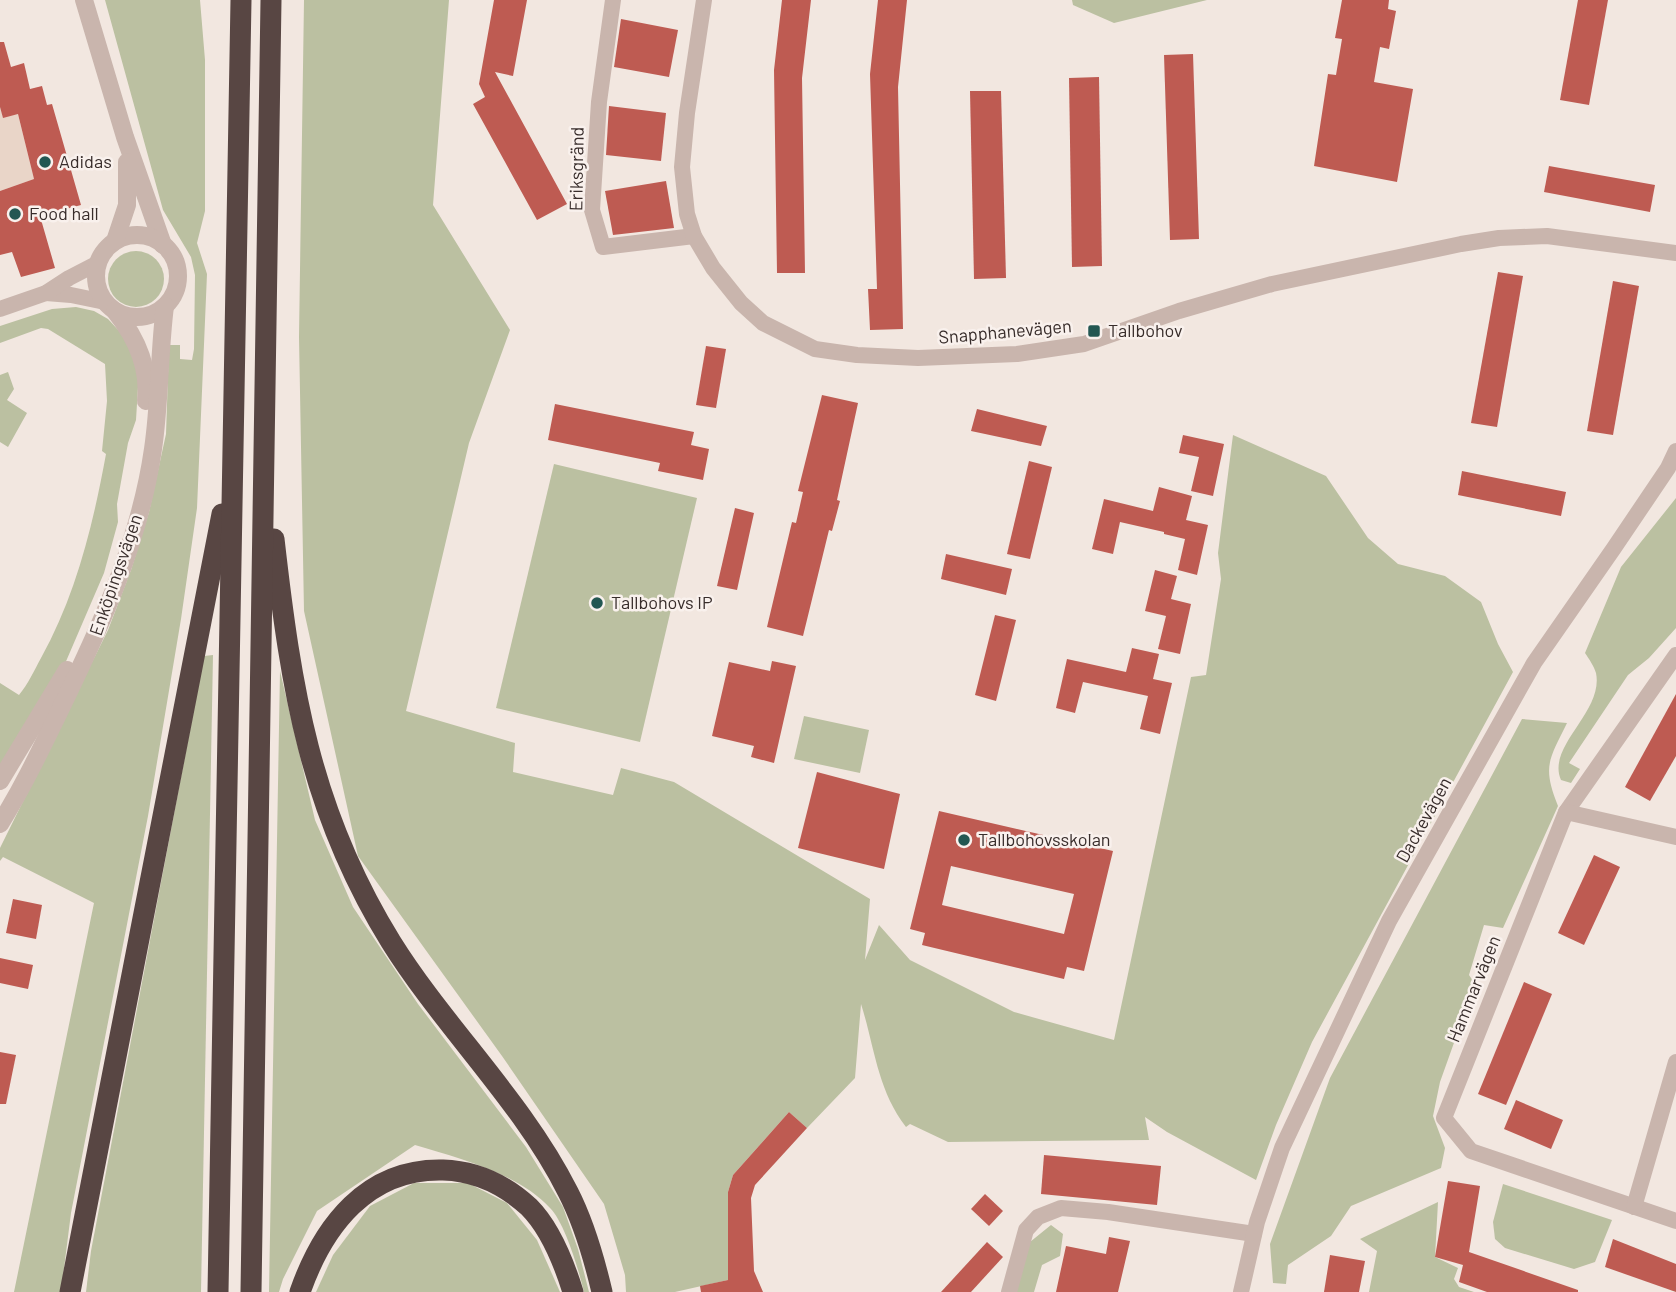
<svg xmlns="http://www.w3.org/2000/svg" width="1676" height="1292" viewBox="0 0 1676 1292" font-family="Barlow,sans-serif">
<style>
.green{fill:#bbc0a1}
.plaza{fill:#e9d5c8}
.building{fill:#be5b52;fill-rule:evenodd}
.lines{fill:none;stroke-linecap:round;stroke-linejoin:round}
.minor{stroke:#c9b5ad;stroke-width:16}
.tertiary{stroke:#c9b5ad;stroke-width:18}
.motorway{stroke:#584643;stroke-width:21}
.poi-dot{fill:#235752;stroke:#f9f1ed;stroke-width:2.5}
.labels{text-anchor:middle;stroke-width:5;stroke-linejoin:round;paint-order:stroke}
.poi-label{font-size:18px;fill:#382d2b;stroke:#f9f1ed;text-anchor:start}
.street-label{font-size:18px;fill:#382d2b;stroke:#f9f1ed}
</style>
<rect width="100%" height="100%" fill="#f2e7e0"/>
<g class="green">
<polygon points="105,0 200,0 205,60 205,211 197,243 207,274 197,508 181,619 148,816 71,1213 61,1292 14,1292 94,903 3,857 0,861 0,848 108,630 131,570 149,512 166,434 169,345 180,345 180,359 192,360 194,349 195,275 191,257 163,210"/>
<path d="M 304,0 L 449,0 L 433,205 L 510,330 L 469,443 L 406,711 L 515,743 L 513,772 L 613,795 L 621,768 L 674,782 L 870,899 L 865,960 L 879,925 L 910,960 L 1014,1012 L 1114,1040 L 1191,677 L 1206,675 L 1221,579 L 1218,553 L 1233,435 L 1326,476 L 1368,538 L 1398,564 L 1445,576 L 1481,602 L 1498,644 L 1513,672 L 1312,1042 L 1276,1125 L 1256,1180 L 1167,1132 L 1145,1117 L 1149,1140 L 948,1142 L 910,1124 L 906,1127 C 877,1089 875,1048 861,1004 L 855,1078 L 807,1128 L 789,1112 L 733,1175 L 728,1192 L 728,1280 L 675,1292 L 626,1292 L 625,1275 L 604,1204 L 502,1056 L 358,856 L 304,611 L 299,337 Z"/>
<polygon points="1072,0 1207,0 1114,23 1073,5"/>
<circle cx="136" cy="279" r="28"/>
<path d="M 76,307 L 94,311 L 108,319 L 121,333 L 134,354 L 139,371 L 136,420 L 128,443 L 117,504 L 118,522 L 104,573 L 64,666 L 0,769 L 0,683 L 19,695 C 28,684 34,671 41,658 C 76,595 93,525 106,454 L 102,451 L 107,401 L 105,364 L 48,329 L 41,328 L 0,343 L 0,326 L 52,309 Z"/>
<polygon points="8,372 14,389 7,400 27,413 8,447 0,442 0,375"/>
<polygon points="554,464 697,498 640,742 496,708"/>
<path d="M 1676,498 L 1676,628 L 1649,658 L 1628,675 L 1569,763 L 1580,769 L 1571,783 L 1561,780 C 1546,746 1604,712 1596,673 C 1594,666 1589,659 1585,653 L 1621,567 Z"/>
<polygon points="213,655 201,1292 86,1292 91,1251 204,656"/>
<path d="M 280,671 L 315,820 L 353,907 L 418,1004 L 526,1147 L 563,1207 L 578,1249 L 589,1292 L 584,1292 C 579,1271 565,1223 550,1208 C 518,1173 458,1158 415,1145 L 317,1211 L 283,1279 L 279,1292 L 269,1292 Z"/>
<polygon points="804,716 869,730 860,773 794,759"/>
<path d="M 1522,719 L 1567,723 C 1549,760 1542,766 1558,806 L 1503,928 L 1484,925 L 1469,975 L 1475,984 L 1440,1082 L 1433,1116 L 1445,1148 L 1441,1168 L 1351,1206 L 1331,1236 L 1288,1265 L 1286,1284 L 1273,1283 L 1270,1244 L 1330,1078 Z"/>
<polygon points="414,1183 468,1183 507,1203 537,1240 560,1292 316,1292 333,1255 370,1206"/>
<polygon points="1503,1184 1612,1220 1595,1262 1574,1269 1505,1248 1495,1239 1493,1222"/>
<polygon points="1438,1202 1435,1257 1458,1268 1454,1279 1459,1287 1474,1292 1369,1292 1377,1251 1360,1239"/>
<polygon points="1051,1225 1063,1234 1060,1256 1042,1265 1034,1292 1016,1292 1030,1242"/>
</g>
<polygon class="plaza" points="0,107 3,117 18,114 34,179 0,191"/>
<g class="building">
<polygon points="494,0 527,0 513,76 495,72 567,204 537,220 473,104 485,97 479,84"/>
<polygon points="782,0 811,0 802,78 805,273 777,273 774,70"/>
<polygon points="878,0 907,0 898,87 903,329 870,330 868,289 877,289 870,74"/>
<polygon points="1342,0 1389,0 1388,9 1396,11 1389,49 1380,47 1374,82 1413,89 1397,182 1314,166 1328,74 1336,75 1342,39 1335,38"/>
<polygon points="1578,0 1608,0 1589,105 1560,100"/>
<polygon points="621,19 678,30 669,77 614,67"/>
<polygon points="0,42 4,42 11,67 24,63 30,89 42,86 47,105 52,104 81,205 40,216 55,268 21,277 12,252 0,255 0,191 34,179 18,114 3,118 0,107"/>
<polygon points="1193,54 1199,239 1170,240 1164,55"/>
<polygon points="1099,77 1102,266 1072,267 1069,78"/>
<polygon points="970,91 1001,91 1006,278 974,279"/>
<polygon points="609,106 666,113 661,161 606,155"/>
<polygon points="1549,166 1655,185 1650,212 1544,192"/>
<polygon points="666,181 674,228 613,235 605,191"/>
<polygon points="1498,272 1523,276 1497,427 1471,423"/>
<polygon points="1613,281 1639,286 1613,435 1587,431"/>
<polygon points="706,346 726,349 716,408 696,405"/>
<polygon points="822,395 858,403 837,500 840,501 832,531 829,530 803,636 767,627 792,522 796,523 803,492 798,491"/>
<polygon points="555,404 694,432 691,445 709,449 703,480 658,471 660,463 548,440"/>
<polygon points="977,409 1047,426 1041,446 971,431"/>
<polygon points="1183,435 1224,444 1213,496 1191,491 1199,457 1179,453"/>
<polygon points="1029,461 1052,467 1030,559 1007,554"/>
<polygon points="1462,471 1566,492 1561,516 1458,495"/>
<polygon points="1159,487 1192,496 1186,520 1208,525 1197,575 1178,570 1185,539 1164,534 1164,532 1120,522 1113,554 1092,549 1104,499 1153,511"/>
<polygon points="735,508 754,513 737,590 717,586"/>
<polygon points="946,554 1012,569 1006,595 941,579"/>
<polygon points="1155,570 1177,576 1171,599 1191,604 1180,654 1158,649 1166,616 1145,611"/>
<polygon points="995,615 1016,620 996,701 975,695"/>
<polygon points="1132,648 1159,654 1153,679 1172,683 1160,734 1140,729 1148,696 1083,682 1075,713 1056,708 1067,659 1126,672"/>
<polygon points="772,661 796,666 774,763 751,757 754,746 712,736 729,662 770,671"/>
<polygon points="1676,694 1676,756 1650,801 1625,787"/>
<polygon points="817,772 900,794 884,869 798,848"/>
<path d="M 939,811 L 1113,851 L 1084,971 L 1067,967 L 1064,979 L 922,945 L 925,933 L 910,929 ZM 951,866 L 1074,894 L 1064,934 L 942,905 Z"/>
<polygon points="1594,855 1620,867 1584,945 1558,933"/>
<polygon points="13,899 42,905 36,939 6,933"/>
<polygon points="0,958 33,965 28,989 0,983"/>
<polygon points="1524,982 1552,994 1506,1105 1478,1094"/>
<polygon points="0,1052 16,1055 6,1104 0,1104"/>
<polygon points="1516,1100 1563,1120 1551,1149 1504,1129"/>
<polygon points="789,1112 807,1128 755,1185 751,1198 754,1271 763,1292 701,1292 700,1286 728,1280 728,1192 733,1175"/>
<polygon points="1044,1155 1161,1166 1157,1205 1041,1194"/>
<polygon points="1448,1181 1480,1186 1469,1252 1578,1290 1578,1292 1487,1292 1459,1282 1463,1265 1435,1257"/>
<polygon points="985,1194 1003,1211 989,1226 971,1209"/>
<polygon points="1109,1237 1130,1241 1118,1292 1056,1292 1066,1246 1106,1254"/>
<polygon points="1613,1239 1676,1264 1676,1292 1605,1267"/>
<polygon points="987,1242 1003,1257 971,1292 941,1292"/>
<polygon points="1330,1255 1365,1261 1359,1292 1324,1292"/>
</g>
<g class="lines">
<g class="minor">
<polyline points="613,0 599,102 592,210 603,247 694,236"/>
<polyline points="704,0 687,113 682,167 687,214 694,236 713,268 741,303 763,323 815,349 857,355 918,358 1017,354 1084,344 1179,311 1272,284 1461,244 1499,238 1547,236 1676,253"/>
<polyline points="46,293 71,295 105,302"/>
<polyline points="0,309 46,293 69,278 98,263"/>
<polyline points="1676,655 1566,812 1444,1118 1471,1151 1676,1221"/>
<polyline points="1566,812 1676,837"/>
<polyline points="1634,1207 1676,1062"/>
<polyline points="1009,1292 1026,1230 1038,1217 1061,1208 1108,1212 1254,1234"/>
<polyline points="1241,1292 1257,1222 1282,1148 1389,921 1534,663 1614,548 1668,468 1676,451"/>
</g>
<g class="tertiary">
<polyline points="84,0 125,137 163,245"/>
<circle cx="137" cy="276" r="41"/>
<polyline points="115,241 127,205 127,162"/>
<path d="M 115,311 C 136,337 150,366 146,401"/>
<polyline points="0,781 67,670"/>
<path d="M 0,824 C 23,787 41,749 60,710 C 100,628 140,541 153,449 C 160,402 159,353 165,306"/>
</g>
<g class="motorway">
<path d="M 274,539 C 291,689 310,811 391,942 C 444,1027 523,1102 568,1192 C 584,1223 594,1258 602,1292"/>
<polyline points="70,1292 222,514"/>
<polyline points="218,1292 241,0"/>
<polyline points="251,1292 271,0"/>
<path d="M 300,1292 C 323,1226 367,1168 443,1170 C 476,1171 505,1185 529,1207 C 551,1229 564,1263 573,1292"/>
</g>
</g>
<g class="poi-dot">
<circle cx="45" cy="162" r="7"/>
<circle cx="15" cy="214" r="7"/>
<rect x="1087" y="324" width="14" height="14" rx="3.5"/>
<circle cx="597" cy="603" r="7"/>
<circle cx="964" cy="840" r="7"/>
</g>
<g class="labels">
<g class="poi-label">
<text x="59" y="168">Adidas</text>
<text x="29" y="220">Food hall</text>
<text x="1108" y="337">Tallbohov</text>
<text x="611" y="609">Tallbohovs IP</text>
<text x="978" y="846">Tallbohovsskolan</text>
</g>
<g class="street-label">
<text transform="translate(577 169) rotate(-89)" y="6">Eriksgränd</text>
<text transform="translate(1005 332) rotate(-5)" y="6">Snapphanevägen</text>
<text transform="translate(116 575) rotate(-71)" y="6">Enköpingsvägen</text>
<text transform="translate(1424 820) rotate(-61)" y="6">Dackevägen</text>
<text transform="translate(1474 989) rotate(-68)" y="6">Hammarvägen</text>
</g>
</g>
</svg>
